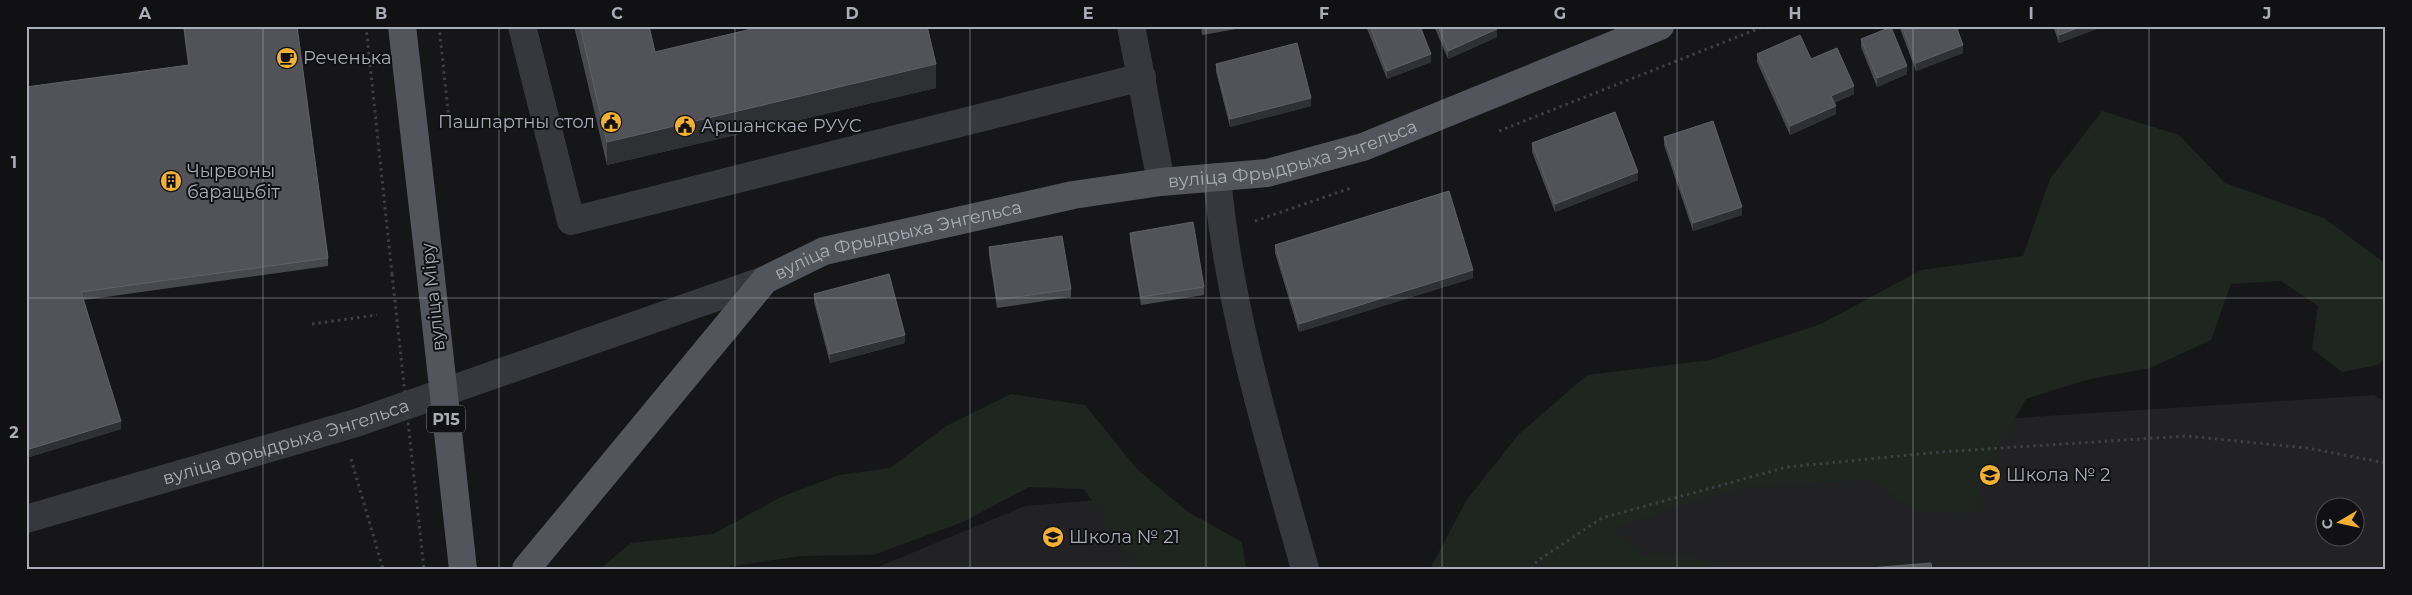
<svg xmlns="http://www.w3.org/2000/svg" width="2412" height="595" viewBox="0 0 2412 595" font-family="Montserrat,sans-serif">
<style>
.built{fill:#222225;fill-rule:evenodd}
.green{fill:#1e261f}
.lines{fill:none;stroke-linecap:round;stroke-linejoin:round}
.path{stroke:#3d3f44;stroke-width:3;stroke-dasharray:2.5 4;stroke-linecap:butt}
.minor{stroke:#37383d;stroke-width:28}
.major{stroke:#53555c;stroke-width:28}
.path-bridge{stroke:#3d3f44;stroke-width:3;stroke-dasharray:2.5 4;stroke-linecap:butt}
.major-bridge{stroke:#53555c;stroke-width:28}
.wall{fill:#47494d}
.shaded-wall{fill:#2f3033}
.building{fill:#525359;stroke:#5f6168}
.grid{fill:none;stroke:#a8adb8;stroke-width:1;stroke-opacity:0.55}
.labels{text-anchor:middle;stroke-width:4;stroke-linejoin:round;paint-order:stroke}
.shield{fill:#111113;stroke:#7b7e86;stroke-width:1}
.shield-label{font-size:16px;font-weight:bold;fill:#a8adb8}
.poi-label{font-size:18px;fill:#a8adb8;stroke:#111113;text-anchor:start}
.street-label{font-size:18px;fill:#a8adb8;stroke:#111113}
.neatline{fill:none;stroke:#a8adb8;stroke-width:2}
.grid-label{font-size:16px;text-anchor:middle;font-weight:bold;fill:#a8adb8}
</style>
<rect width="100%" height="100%" fill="#161618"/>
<g class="built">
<path d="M 2374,395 L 2386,402 L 2386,569 L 1486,569 L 1631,443 ZM 2324,508 L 2354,508 L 2354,538 L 2324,538 Z"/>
<polygon points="1122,498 1185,569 873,569 1025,506"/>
</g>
<g class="green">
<polygon points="2102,111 2179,135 2225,183 2324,218 2386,264 2386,356 2378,365 2342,372 2312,349 2318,306 2281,281 2231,284 2211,340 2150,368 2086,380 2026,399 1985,471 1974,514 1918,512 1871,480 1754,485 1675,507 1614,529 1644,556 1699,557 1718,569 1554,569 1538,561 1529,569 1430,569 1466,501 1518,435 1587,375 1710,360 1821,324 1921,270 2023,256 2050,179"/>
<polygon points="1011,394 1085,405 1137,469 1188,512 1242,542 1246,569 1138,569 1084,489 1029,487 963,522 873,555 800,556 713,569 600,569 631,543 713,534 781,497 839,475 890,468 946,426"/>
</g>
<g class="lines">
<g class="path">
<polyline points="366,26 392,274"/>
<polyline points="439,26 449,120"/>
<polyline points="1499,131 1765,26"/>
<polyline points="1255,221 1351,188"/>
<polyline points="312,324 377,315"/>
<polyline points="351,459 383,569"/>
<polyline points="1532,569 1537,561 1602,518 1787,467 1940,452 2186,436 2307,448 2386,463"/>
</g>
<g class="minor">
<polyline points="522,26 571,221 1142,77"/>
<polyline points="1131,26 1161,182"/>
<path d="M 1217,177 C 1229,311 1269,439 1305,569"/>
<path id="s1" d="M 26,519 L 356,423 L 765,280"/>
</g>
<g class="major">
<polyline points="402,26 430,269"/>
<path id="s2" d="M 526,569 L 765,280 L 824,251 L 1073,195 L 1161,182 L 1267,173 L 1363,147 L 1660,26"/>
</g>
<polyline class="path-bridge" points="392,274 424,569"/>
<polyline class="major-bridge" points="430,269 463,569"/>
</g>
<g class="wall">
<polygon points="183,26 297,26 328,258 328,266 84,300 121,429 26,458 26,87 188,65"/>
<polygon points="574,26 649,26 655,52 936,88 607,165"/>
<polygon points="1201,26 1254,26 1202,35"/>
<polygon points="1366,26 1420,26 1431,62 1387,79"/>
<polygon points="1434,26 1496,26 1497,37 1448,59"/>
<polygon points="1899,26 1966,26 1957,30 1963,53 1916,71"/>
<polygon points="2053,26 2105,26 2059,43"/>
<polygon points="1861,39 1907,74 1877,87 1861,47"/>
<polygon points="1757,54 1811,59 1854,94 1834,103 1836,114 1790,135 1757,62"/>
<polygon points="1216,64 1311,106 1230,127 1216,72"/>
<polygon points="1664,137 1742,215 1693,231 1664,145"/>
<polygon points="1532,143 1638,180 1555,212 1532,152"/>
<polygon points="1130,233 1204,287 1204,295 1141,305 1130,241"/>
<polygon points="1275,245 1473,278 1299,332 1275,253"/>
<polygon points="989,247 1071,289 1071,297 997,308 989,255"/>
<polygon points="814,294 905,343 830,363 814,302"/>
</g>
<g class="shaded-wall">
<polygon points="1954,26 1966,26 1954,31"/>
<polygon points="2083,26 2105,26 2059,43 2059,35"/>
<polygon points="1497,29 1497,37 1448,59 1448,51"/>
<polygon points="1963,45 1963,53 1916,71 1916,63"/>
<polygon points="1431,54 1431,62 1387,79 1387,71"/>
<polygon points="936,64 936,88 607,165 607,142"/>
<polygon points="1907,66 1907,74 1877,87 1877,78"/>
<polygon points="1854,86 1854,94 1831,104 1831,96"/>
<polygon points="1311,98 1311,106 1230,127 1230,119"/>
<polygon points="1836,106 1836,114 1790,135 1790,126"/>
<polygon points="1638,172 1638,180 1555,212 1555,204"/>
<polygon points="1742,207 1742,215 1693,231 1693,223"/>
<polygon points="1473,270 1473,278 1299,332 1299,324"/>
<polygon points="905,335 905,343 830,363 830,354"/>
<polygon points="121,421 121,429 26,458 26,450"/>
</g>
<g class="building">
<polygon points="184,26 297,26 328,258 81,292 121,421 26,450 26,87 189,65"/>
<polygon points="580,26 649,26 655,52 764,26 927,26 936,64 607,142"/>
<polygon points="1370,26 1420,26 1431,54 1387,71"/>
<polygon points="1438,26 1496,26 1497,29 1448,51"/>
<polygon points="1902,26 1956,26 1963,45 1916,63"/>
<polygon points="2056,26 2083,26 2059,35"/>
<polygon points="1891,27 1907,66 1877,78 1861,39"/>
<polygon points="1800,35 1811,59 1837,48 1854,86 1831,96 1836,106 1790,126 1757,54"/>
<polygon points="1297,43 1311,98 1230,119 1216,64"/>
<polygon points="1615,112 1638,172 1555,204 1532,143"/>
<polygon points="1713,121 1742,207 1693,223 1664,137"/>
<polygon points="1449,191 1473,270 1299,324 1275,245"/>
<polygon points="1193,222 1204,287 1141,297 1130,233"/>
<polygon points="1062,236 1071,289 997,300 989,247"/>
<polygon points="889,274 905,335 830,354 814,294"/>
<polygon points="1931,563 1932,569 1857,569"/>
</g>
<path class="grid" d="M 263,26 L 263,569M 499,26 L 499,569M 735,26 L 735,569M 970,26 L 970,569M 1206,26 L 1206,569M 1442,26 L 1442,569M 1677,26 L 1677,569M 1913,26 L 1913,569M 2149,26 L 2149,569M 26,298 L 2386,298"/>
<defs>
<g id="cafe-disc" transform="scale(1.125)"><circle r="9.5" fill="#f2b134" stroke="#111113"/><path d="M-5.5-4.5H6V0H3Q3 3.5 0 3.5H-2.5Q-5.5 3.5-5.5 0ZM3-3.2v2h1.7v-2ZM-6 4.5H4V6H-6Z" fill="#111"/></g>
<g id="civic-disc" transform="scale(1.125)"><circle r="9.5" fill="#f2b134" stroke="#111113"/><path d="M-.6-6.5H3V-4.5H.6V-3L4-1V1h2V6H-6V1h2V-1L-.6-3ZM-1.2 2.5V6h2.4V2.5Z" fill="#111"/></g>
<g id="building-disc" transform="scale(1.125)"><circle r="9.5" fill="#f2b134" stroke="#111113"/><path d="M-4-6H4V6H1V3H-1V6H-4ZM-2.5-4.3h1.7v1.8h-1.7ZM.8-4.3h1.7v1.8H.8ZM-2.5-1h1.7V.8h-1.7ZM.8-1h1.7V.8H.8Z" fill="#111"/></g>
<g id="school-disc" transform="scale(1.125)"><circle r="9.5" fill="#f2b134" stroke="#111113"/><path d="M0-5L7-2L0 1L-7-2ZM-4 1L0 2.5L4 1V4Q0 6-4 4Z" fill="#111"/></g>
</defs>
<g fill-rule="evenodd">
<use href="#cafe-disc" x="287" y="58"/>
<use href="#civic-disc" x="611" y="122"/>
<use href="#civic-disc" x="685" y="126"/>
<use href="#building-disc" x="171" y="181"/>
<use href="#school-disc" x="1990" y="475"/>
<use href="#school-disc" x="1053" y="537"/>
</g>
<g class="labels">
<rect class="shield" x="427" y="405.5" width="38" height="27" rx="4"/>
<g class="shield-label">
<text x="446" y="425">Р15</text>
</g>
<g class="poi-label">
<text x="303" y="64">Реченька</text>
<text x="595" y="128" text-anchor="end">Пашпартны стол</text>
<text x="701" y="132">Аршанскае РУУС</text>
<text x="187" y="177">Чырвоны<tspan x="187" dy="21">барацьбіт</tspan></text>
<text x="2006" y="481">Школа № 2</text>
<text x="1069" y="543">Школа № 21</text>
</g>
<g class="street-label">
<text dy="6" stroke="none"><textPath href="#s2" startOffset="920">вуліца Фрыдрыха Энгельса</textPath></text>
<text dy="6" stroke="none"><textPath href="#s2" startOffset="515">вуліца Фрыдрыха Энгельса</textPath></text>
<text transform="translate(433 297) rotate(-96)" y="6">вуліца Міру</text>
<text dy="6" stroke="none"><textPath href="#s1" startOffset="271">вуліца Фрыдрыха Энгельса</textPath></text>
</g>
</g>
<rect width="2412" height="595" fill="none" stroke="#111113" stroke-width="55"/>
<g transform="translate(2340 522) rotate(261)"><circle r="24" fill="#111113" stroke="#4d4f55"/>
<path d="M0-4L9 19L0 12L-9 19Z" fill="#f2b134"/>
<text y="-8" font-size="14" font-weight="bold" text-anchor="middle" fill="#a8adb8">С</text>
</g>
<rect x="28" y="28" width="2356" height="540" class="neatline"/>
<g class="grid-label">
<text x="145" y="19">A</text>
<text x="381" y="19">B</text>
<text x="617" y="19">C</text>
<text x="852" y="19">D</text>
<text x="1088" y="19">E</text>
<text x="1324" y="19">F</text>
<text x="1560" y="19">G</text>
<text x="1795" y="19">H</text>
<text x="2031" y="19">I</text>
<text x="2267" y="19">J</text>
<text x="14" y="168">1</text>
<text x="14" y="438">2</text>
</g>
</svg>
